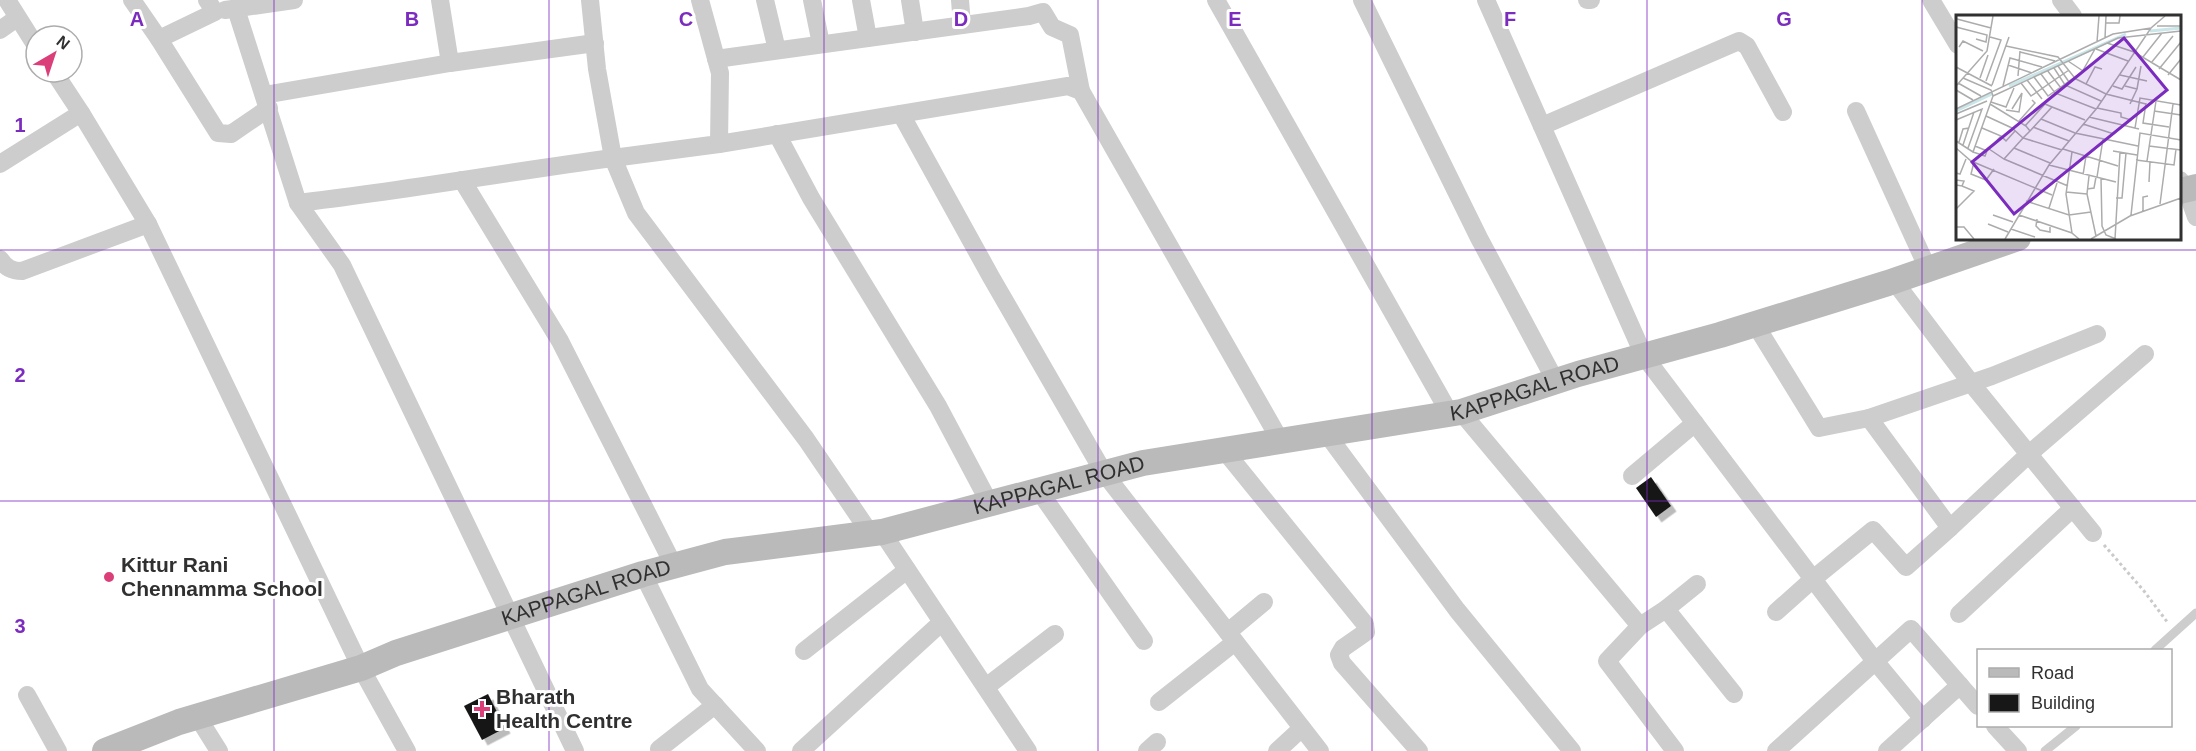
<svg xmlns="http://www.w3.org/2000/svg" width="2196" height="751" viewBox="0 0 2196 751" font-family="Helvetica,sans-serif">
<style>
.building{fill:#171717;filter:url(#shadow)}
.lines{fill:none;stroke-linecap:round;stroke-linejoin:round}
.path{stroke:#cacaca;stroke-width:3;stroke-dasharray:3 3;stroke-linecap:butt}
.lane{stroke:#cdcdcd;stroke-width:9}
.street{stroke:#cdcdcd;stroke-width:18}
.secondary{stroke:#bababa;stroke-width:26}
.grid{fill:none;stroke:#7b2cbf;stroke-width:1.5;stroke-opacity:0.55}
.poi-dot{fill:#db3f79;stroke:#fff;stroke-width:2}
.labels{text-anchor:middle;stroke-width:6;stroke-linejoin:round;paint-order:stroke}
.street-label{font-size:21px;fill:#303030;stroke:#fff}
.poi-label{font-size:21px;font-weight:bold;fill:#303030;stroke:#fff;text-anchor:start}
.inset-river{fill:none;stroke:#cae6e8;stroke-width:3}
.inset-road{fill:none;stroke:#acacac;stroke-width:1.5}
.view{fill:#7b2cbf;fill-opacity:0.15;stroke:#7b2cbf;stroke-width:3}
.inset-edge{fill:none;stroke:#303030;stroke-width:3}
.grid-label{font-size:20px;text-anchor:middle;font-weight:bold;fill:#7b2cbf;stroke:#fff;stroke-width:6;stroke-linejoin:round;paint-order:stroke}
</style>
<defs>
<filter id="shadow"><feDropShadow dx="5.5" dy="5.5" stdDeviation="0" flood-color="#0004"/></filter>
</defs>
<rect width="100%" height="100%" fill="#fff"/>
<g class="building">
<polygon points="1651,477 1671,506 1656,517 1636,488"/>
<polygon points="488,694 505,728 482,740 464,706"/>
</g>
<g class="lines">
<polyline class="path" points="2104,545 2144,591 2168,623"/>
<g class="lane">
<polyline points="2155,650 2196,613"/>
<polyline points="2045,751 2076,726"/>
</g>
<g class="street">
<polyline points="7,0 36,46"/>
<polyline points="132,0 159,39 215,12 207,0"/>
<polyline points="440,0 450,63 595,43"/>
<polyline points="700,0 720,73 719,144 613,158 636,213 806,439 870,533"/>
<polyline points="765,0 777,50"/>
<polyline points="812,0 821,44"/>
<polyline points="861,0 868,38"/>
<polyline points="910,0 915,32"/>
<polyline points="960,0 962,25"/>
<polyline points="1216,0 1450,414"/>
<polyline points="1362,0 1479,238 1556,382"/>
<polyline points="1486,0 1644,356 1875,661 1923,719"/>
<polyline points="1587,0 1591,0"/>
<polyline points="1931,0 1958,45"/>
<polyline points="2061,0 2073,16"/>
<path d="M 236,9 L 298,203 C 403,191 507,172 613,158 L 597,69 L 590,0"/>
<polyline points="225,10 294,0"/>
<polyline points="0,30 17,18"/>
<polyline points="159,39 218,133 231,134 269,108"/>
<polyline points="716,59 1029,16 1043,12 1052,27 1070,35 1081,91"/>
<polyline points="54,72 81,113 148,224 361,668 407,751"/>
<polyline points="264,95 450,63"/>
<polyline points="1856,111 1928,269"/>
<polyline points="901,114 991,277 1104,473 1320,751"/>
<polyline points="1542,126 1739,41 1747,46 1783,112"/>
<polyline points="777,134 811,198 938,406 990,504"/>
<polyline points="719,144 1068,86 1081,91 1280,440"/>
<polyline points="0,164 81,113"/>
<polyline points="462,180 560,341 674,566"/>
<polyline points="2180,180 2186,189 2196,217"/>
<polyline points="298,203 342,265 575,751"/>
<path d="M 0,259 C 6,268 12,271 22,271 L 148,224"/>
<polyline points="1894,281 1971,383 2093,533"/>
<polyline points="1755,324 1819,428 1869,418 1992,376 2097,334"/>
<polyline points="1461,412 1640,626 1607,661 1675,751"/>
<polyline points="1326,433 1457,610 1572,751"/>
<polyline points="1224,450 1365,624 1366,632 1343,648 1339,655 1342,663 1419,751"/>
<polyline points="1632,476 1695,423"/>
<polyline points="1039,491 1144,641"/>
<polyline points="1950,528 2029,454 2145,354"/>
<polyline points="882,532 1028,751"/>
<polyline points="643,574 700,689 757,751"/>
<polyline points="1666,609 1697,584"/>
<polyline points="1776,612 1813,579 1873,530 1906,567 1950,528 1869,418"/>
<polyline points="1959,614 2073,508"/>
<polyline points="1640,626 1666,609 1734,694"/>
<polyline points="1228,632 1264,602"/>
<polyline points="804,651 907,570"/>
<polyline points="986,687 1055,634"/>
<polyline points="27,695 58,751"/>
<polyline points="1159,702 1235,642"/>
<polyline points="197,716 219,751"/>
<polyline points="1995,726 2018,751"/>
<polyline points="659,749 715,705"/>
<polyline points="801,751 942,622"/>
<polyline points="1147,751 1157,742"/>
<polyline points="1277,751 1302,728"/>
<polyline points="1776,751 1911,629 1978,706"/>
<polyline points="1887,751 1960,685"/>
</g>
<g class="secondary">
<polyline points="2180,191 2196,187"/>
<path id="s1" d="M 105,751 L 179,722 L 361,668 L 396,653 L 643,574 L 725,552 L 882,532 L 1143,463 L 1461,412 L 1578,374 L 1720,335 L 1888,283 L 2018,238"/>
</g>
</g>
<path class="grid" d="M 274,0 L 274,751M 549,0 L 549,751M 824,0 L 824,751M 1098,0 L 1098,751M 1372,0 L 1372,751M 1647,0 L 1647,751M 1922,0 L 1922,751M 0,250 L 2196,250M 0,501 L 2196,501"/>
<g class="poi-dot">
<circle cx="109" cy="577" r="6"/>
<path d="M479 700h6v6h6v6h-6v6h-6v-6h-6v-6h6z"/>
</g>
<g class="labels">
<g class="street-label">
<text dy="7" stroke="none"><textPath href="#s1" startOffset="1479">KAPPAGAL ROAD</textPath></text>
<text dy="7" stroke="none"><textPath href="#s1" startOffset="993">KAPPAGAL ROAD</textPath></text>
<text dy="7" stroke="none"><textPath href="#s1" startOffset="507">KAPPAGAL ROAD</textPath></text>
</g>
<g class="poi-label">
<text x="121" y="572">Kittur Rani<tspan x="121" dy="24">Chennamma School</tspan></text>
<text x="496" y="704">Bharath<tspan x="496" dy="24">Health Centre</tspan></text>
</g>
</g>
<g transform="translate(1956 15)">
<rect width="225" height="225" fill="#fff"/>
<path class="inset-river" d="M 194,16 L 225,13M 53,71 L 170,19M 0,96 L 36,79"/>
<path class="inset-road" d="M 1,4 L 35,13M 149,8 L 163,8 L 164,1M 201,11 L 225,11M 0,12 L 31,20 L 30,27 L 20,24M 149,23 L 150,1M 141,27 L 143,1M 151,28 L 178,37 L 225,65M 50,31 L 102,42 L 118,62M 3,32 L 7,26 L 27,36M 140,34 L 172,46M 64,37 L 99,46M 187,42 L 206,18M 112,46 L 127,56M 195,48 L 217,21M 52,50 L 76,58M 102,51 L 113,67M 0,52 L 36,71M 98,53 L 109,70 L 145,86M 203,54 L 225,27M 91,55 L 105,73M 85,59 L 99,78 L 140,94M 164,60 L 191,66M 212,60 L 225,44M 62,61 L 64,36M 78,62 L 92,81 L 126,57 L 139,34M 24,63 L 32,40M 118,63 L 150,79 L 190,89M 71,65 L 86,84M 30,66 L 45,25 L 34,22M 2,68 L 25,81M 65,68 L 75,81 L 113,55M 130,69 L 139,52 L 146,54M 36,70 L 53,22M 0,71 L 31,36 L 37,1M 47,71 L 54,43 L 86,52M 157,71 L 166,74 L 180,52M 169,71 L 181,74 L 174,89M 181,74 L 185,51M 0,75 L 17,85M 37,81 L 162,23 L 225,16M 35,87 L 50,92 L 58,73M 190,88 L 187,108 L 213,112M 34,89 L 70,111 L 74,116 L 67,123 L 106,135M 141,93 L 165,98 L 165,102 L 175,105M 0,94 L 157,19 L 195,13M 56,94 L 66,78M 50,95 L 63,97 L 66,78M 198,96 L 225,100M 0,99 L 31,86M 30,101 L 56,113 L 67,123 L 48,144 L 33,134M 133,102 L 183,114M 85,104 L 119,118 L 182,131M 0,105 L 26,94 L 12,133M 63,106 L 79,88 L 76,85M 127,109 L 158,119M 69,111 L 89,89 L 96,92M 77,112 L 113,126M 26,113 L 45,121 L 32,135M 179,113 L 184,83 L 225,90M 74,116 L 96,92 L 129,105M 45,121 L 50,126 L 59,116M 0,126 L 17,137 L 37,81 L 35,75 L 7,63M 3,127 L 7,114 L 13,113M 7,130 L 18,97M 193,131 L 225,135M 0,133 L 15,146 L 96,180M 58,133 L 94,148M 107,134 L 162,151M 157,136 L 181,140M 17,137 L 29,141 L 31,136 L 19,131M 116,137 L 110,179 L 116,218 L 123,224M 48,144 L 112,171M 180,145 L 218,150 L 220,134M 191,146 L 200,86M 18,147 L 15,159 L 30,165 L 38,154M 93,150 L 160,167M 0,158 L 4,159 L 10,144M 127,160 L 130,141M 133,161 L 131,179 L 140,221M 141,162 L 147,124M 145,163 L 146,211 L 150,220 L 160,224M 0,165 L 8,166 L 6,171 L 0,170M 193,167 L 194,147M 225,167 L 225,190M 131,174 L 138,173 L 140,162M 110,177 L 131,179M 160,183 L 166,183 L 170,138M 70,186 L 113,200 L 135,197M 204,189 L 217,89M 93,193 L 101,168M 0,194 L 18,176 L 6,171M 187,196 L 187,182 L 192,181M 37,200 L 57,207M 63,200 L 116,218M 175,200 L 184,118 L 225,125M 81,204 L 80,211 L 84,215 L 94,217 L 94,212M 32,209 L 52,217M 0,212 L 8,212 L 18,224M 55,214 L 79,222M 49,224 L 93,150 L 141,93 L 195,13 L 209,1M 135,224 L 174,201 L 225,183M 159,224 L 164,137"/>
<path class="view" d="M 168,23 L 211,75 L 58,199 L 16,147 Z"/>
<rect width="225" height="225" class="inset-edge"/>
</g>
<g class="grid-label">
<text x="137" y="26">A</text>
<text x="412" y="26">B</text>
<text x="686" y="26">C</text>
<text x="961" y="26">D</text>
<text x="1235" y="26">E</text>
<text x="1510" y="26">F</text>
<text x="1784" y="26">G</text>
<text x="20" y="132">1</text>
<text x="20" y="382">2</text>
<text x="20" y="633">3</text>
</g>
<rect x="1977" y="649" width="195" height="78" fill="#ffffff" stroke="#acacac" stroke-width="1.5"/>
<rect x="1989" y="668" width="30" height="9" fill="#bababa" stroke="#acacac" stroke-width="1.5"/>
<text x="2031" y="679" font-size="18" fill="#303030">Road</text>
<rect x="1989" y="694" width="30" height="18" fill="#171717" stroke="#acacac" stroke-width="1.5"/>
<text x="2031" y="709" font-size="18" fill="#303030">Building</text>
<g transform="translate(54 54) rotate(39)"><circle r="28" fill="#ffffff" stroke="#acacac" stroke-width="1.5"/>
<path d="M0-4.5L10 22L0 15L-10 22Z" fill="#db3f79"/>
<text y="-9" font-size="16" font-weight="bold" text-anchor="middle" fill="#303030">N</text>
</g>
</svg>
